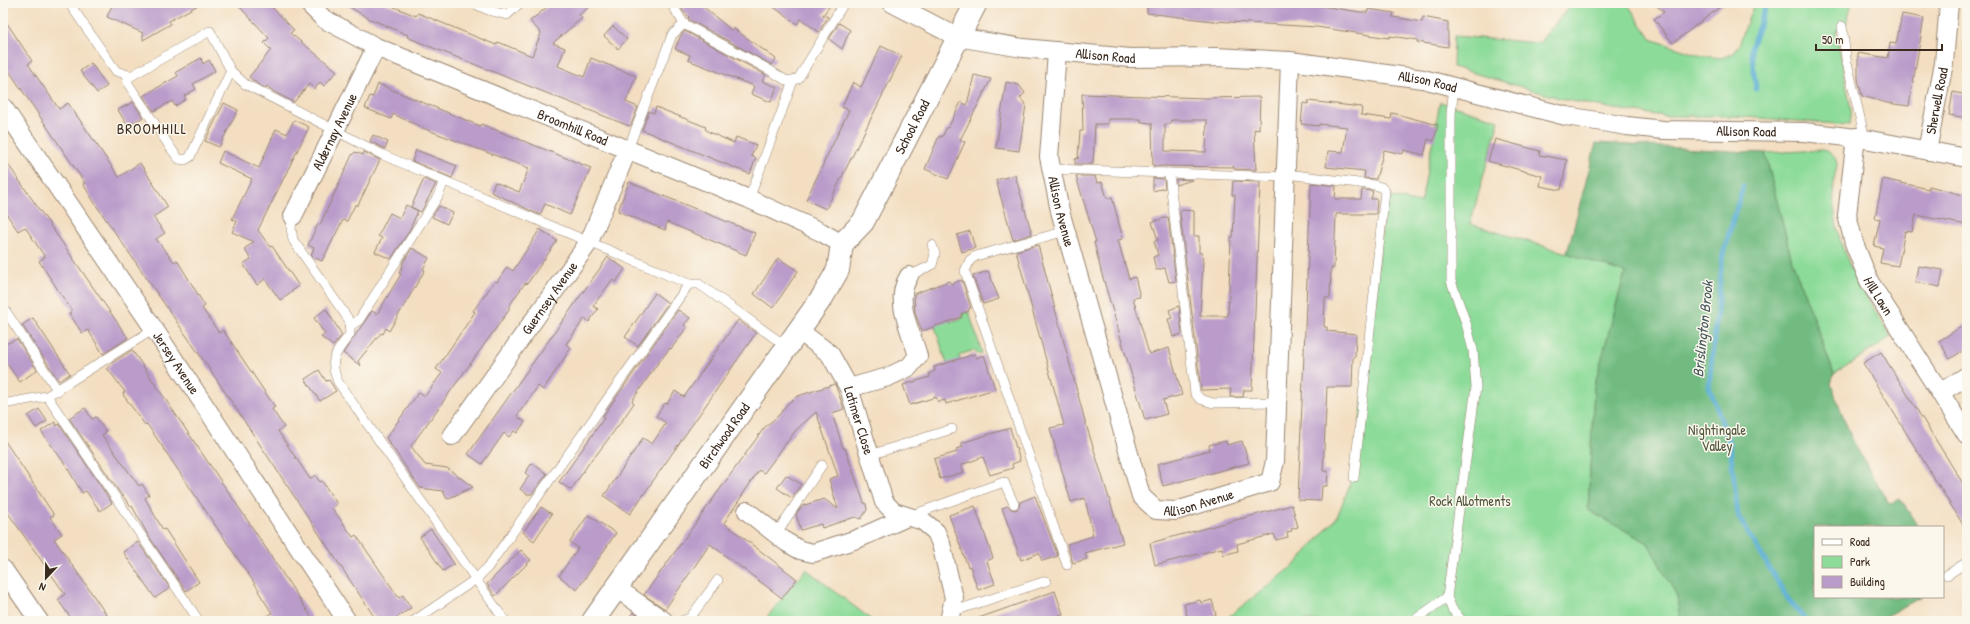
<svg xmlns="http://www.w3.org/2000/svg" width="1970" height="624" viewBox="0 0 1970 624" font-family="'Patrick Hand',sans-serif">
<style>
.green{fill:#8cdb99;stroke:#64825c}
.forest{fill:#71bb81;stroke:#567250}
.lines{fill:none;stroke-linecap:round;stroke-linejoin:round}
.stream{stroke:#56add3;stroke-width:5}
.building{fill:#ba9bca;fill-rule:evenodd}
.lane-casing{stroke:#978470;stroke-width:10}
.street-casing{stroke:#978470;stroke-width:20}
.secondary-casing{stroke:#978470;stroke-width:24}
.lane{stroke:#fff;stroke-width:9}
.street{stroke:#fff;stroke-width:18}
.secondary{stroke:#fff;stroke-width:22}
.labels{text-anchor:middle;stroke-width:3;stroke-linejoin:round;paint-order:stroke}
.street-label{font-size:14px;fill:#3b2a1e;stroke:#fbf7ec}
.park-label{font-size:14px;fill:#4f563d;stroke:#fbf7ec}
.neighbourhood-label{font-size:15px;letter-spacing:1px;fill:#3b2a1e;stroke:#fbf7ec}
.water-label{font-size:15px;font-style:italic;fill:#44585d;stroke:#fbf7ec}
</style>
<rect width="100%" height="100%" fill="#fbf7ec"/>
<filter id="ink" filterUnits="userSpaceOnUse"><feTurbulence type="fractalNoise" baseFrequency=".025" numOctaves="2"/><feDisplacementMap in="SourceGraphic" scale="8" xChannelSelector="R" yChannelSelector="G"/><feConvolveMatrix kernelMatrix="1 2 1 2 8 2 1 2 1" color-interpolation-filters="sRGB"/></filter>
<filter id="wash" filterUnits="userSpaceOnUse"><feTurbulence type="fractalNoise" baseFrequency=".012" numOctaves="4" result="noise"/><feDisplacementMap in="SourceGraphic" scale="16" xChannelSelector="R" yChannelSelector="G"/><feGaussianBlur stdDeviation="0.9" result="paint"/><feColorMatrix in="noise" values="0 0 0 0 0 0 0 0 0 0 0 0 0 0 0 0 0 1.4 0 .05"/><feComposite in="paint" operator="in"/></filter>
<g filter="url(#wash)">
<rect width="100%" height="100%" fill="#f3dec1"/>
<g class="green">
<polygon points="1576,3 1627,3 1651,39 1698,55 1721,58 1732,54 1739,45 1754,3 1852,3 1845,28 1836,31 1851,109 1849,125 1732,116 1664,116 1609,108 1566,100 1453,67 1454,36 1539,43 1569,7"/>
<polygon points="1440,102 1499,120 1470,224 1567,253 1625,272 1594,387 1588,510 1648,543 1677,596 1680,621 1223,621 1296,564 1337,517 1354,474 1386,196 1421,203"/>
<path d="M 1822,150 C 1828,151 1833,154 1836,160 C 1839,167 1834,174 1834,181 C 1833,195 1834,208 1836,221 C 1842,263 1870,302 1891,337 L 1834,374 L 1792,261 L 1765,153 Z"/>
<polygon points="969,312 982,353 977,354 975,350 959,355 960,359 947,364 934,324 949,319 950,322 963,318 962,314"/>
<polygon points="806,569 873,621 764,621"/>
</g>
<polygon class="forest" points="1596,143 1765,153 1792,261 1834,374 1831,384 1851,437 1889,504 1900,498 1918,527 1815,527 1815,597 1921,597 1878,621 1680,621 1677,596 1648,543 1588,510 1594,387 1625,273 1567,253"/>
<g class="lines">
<g class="stream">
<polyline points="1756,89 1751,48 1767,3"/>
<polyline points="1743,186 1723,254 1709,386 1730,445 1738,516 1788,599 1806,621"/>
</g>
</g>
<g id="blocks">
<g class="building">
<polygon points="113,3 202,3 169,21 171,24 143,40 143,33 107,17"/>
<polygon points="236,3 268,3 294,30 290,33 337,71 324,86 320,82 315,89 309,84 294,102 274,92 267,86 265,88 259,85 249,77 271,50 264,43 269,38"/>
<polygon points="343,3 385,3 416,16 418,13 496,45 498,42 532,56 541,33 530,21 552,3 594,3 579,15 582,18 553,43 565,48 558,66 584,77 591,58 636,76 626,102 638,107 631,125 629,126 426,45 407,37 408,35 368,18"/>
<polygon points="688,3 699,3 731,30 733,28 776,59 772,65 688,19 689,17 682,10"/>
<polygon points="768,3 832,3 823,15 828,17 819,32 801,19 797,24"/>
<polygon points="1147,3 1302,3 1360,12 1368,12 1368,9 1394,13 1393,17 1422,22 1423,17 1448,22 1448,47 1417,42 1418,40 1390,36 1389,38 1317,27 1213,21 1147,13"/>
<polygon points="1653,3 1725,3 1673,43 1654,19 1664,12"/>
<polygon points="1902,14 1924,18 1909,106 1887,103 1862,96 1858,79 1858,53 1888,58 1890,43 1896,44"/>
<polygon points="3,17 32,61 28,64 59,109 68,103 119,177 140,163 168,207 153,217 165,233 156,239 174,262 177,260 205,306 202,308 219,333 223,330 275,407 272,409 284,427 278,431 310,479 315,475 320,482 322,481 337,504 332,508 353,537 356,535 399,598 403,595 411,608 391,621 377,621 217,380 96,205 83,184 85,183 3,62"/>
<polygon points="839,23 850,30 842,49 829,39"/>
<polygon points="613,26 627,39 618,49 604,36"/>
<polygon points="685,31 766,75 762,81 777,87 771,102 751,94 754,86 688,60 690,55 675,49 681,35"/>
<polygon points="881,46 902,56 826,209 806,200 849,110 842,107 853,82 861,87"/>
<polygon points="201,58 203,64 209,60 215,71 193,84 196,89 184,96 186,99 175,106 172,101 154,111 143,96 178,76 176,72"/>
<polygon points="91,63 107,86 97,93 80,71"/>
<polygon points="974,75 991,79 960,140 965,142 948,179 925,169 939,136 942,137 947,127 948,128 961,102 967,105"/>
<polygon points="1006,82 1019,85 1025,93 1020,98 1026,105 1019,151 996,148"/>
<polygon points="378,84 480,126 481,124 591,168 570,215 545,204 540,215 491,192 495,182 519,192 529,168 425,129 393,114 391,119 365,108 370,96 373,97"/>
<polygon points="1953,92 1967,95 1967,118 1949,115"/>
<path d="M 1082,94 L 1207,98 L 1260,97 L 1259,130 L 1254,129 L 1256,170 L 1234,169 L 1234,167 L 1153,166 L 1152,123 L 1141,122 L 1141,119 L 1108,119 L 1108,124 L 1095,124 L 1093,164 L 1075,164 L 1075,159 L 1079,158 L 1078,158 L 1080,131 L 1083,131 ZM 1171,120 L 1207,120 L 1206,152 L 1165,151 L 1165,124 L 1171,124 Z"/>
<polygon points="1308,101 1362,107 1361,115 1391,119 1392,113 1438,125 1434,141 1428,139 1424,155 1404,150 1403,154 1384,150 1376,179 1364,178 1365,171 1326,167 1328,151 1343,152 1347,127 1319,124 1319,126 1301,124 1303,103 1308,104"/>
<polygon points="133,102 143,117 128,126 118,110"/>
<polygon points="224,103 238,110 219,147 205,141"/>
<polygon points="656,107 706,127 705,129 709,132 734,143 736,137 756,145 751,156 756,158 750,174 642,130 649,111 654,113"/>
<polygon points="294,120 309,127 258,230 270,247 272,246 299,286 280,300 265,279 257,285 243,264 251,259 244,249 254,242 232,232 237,221 232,219 252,179 218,163 223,151 259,168 276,129 287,134"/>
<polygon points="373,135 388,142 385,149 370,141"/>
<polygon points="1495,139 1540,151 1539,155 1567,160 1561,190 1540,186 1542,176 1488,161"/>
<polygon points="416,150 457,166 452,178 412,161"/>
<polygon points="355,152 363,155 364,152 380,160 358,205 355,205 347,221 343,220 322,261 311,256 314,248 308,245 318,224 320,225 352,155"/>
<polygon points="3,157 128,338 103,354 88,330 82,333 69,313 72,311 39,261 45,257 25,227 18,231 3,209"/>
<polygon points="1015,175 1032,234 1013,240 996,180"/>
<polygon points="1076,176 1095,176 1097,183 1102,182 1107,198 1112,197 1123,239 1118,240 1129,279 1135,277 1140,297 1133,298 1149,354 1169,348 1182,395 1163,400 1167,414 1145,420 1101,271 1094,242 1096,242"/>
<polygon points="1153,178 1164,179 1165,188 1153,191"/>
<polygon points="424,179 436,184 421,212 411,207"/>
<polygon points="1176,179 1192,180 1176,185"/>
<polygon points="1883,179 1929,189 1929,186 1967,196 1967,225 1916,215 1912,232 1905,231 1898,266 1880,263 1883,248 1874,246 1880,219 1875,218"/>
<polygon points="1233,181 1260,182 1252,390 1244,390 1243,397 1230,397 1231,389 1201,390 1180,213 1182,210 1194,211 1194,236 1199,236 1199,253 1202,253 1203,262 1200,316 1228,316 1231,237 1233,237 1235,195 1232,195"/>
<polygon points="629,182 755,233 746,255 667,222 665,230 618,211"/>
<polygon points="1311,183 1336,186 1335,199 1361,199 1362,190 1373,191 1371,199 1377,199 1376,214 1336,214 1334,264 1334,268 1331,268 1330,298 1325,298 1324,327 1327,327 1327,331 1356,334 1355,357 1353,357 1352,387 1327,387 1323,471 1328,471 1327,486 1322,486 1321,501 1298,500"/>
<polygon points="406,205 418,211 408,233 391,259 375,252 382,238 378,236 390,213 400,218"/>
<polygon points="439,206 453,213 447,224 432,217"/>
<polygon points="1168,217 1176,281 1169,282 1165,268 1156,270 1153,257 1158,255 1154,241 1158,240 1152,222"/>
<polygon points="540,229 557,241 527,284 525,283 509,306 509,310 504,317 411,446 425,465 447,468 473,487 447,499 443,491 420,488 386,438 419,392 425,396 442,373 436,369 475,312 473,311 495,281 497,282 507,267 513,271"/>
<polygon points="970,231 975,248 962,252 957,235"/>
<polygon points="1038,245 1085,421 1123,543 1085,553 1087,559 1073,563 1067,544 1093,536 1085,498 1071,502 1056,450 1050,428 1064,425 1016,251"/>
<polygon points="412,248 429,258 423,269 425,270 389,331 386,328 383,334 381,333 358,361 361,366 343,353 372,311 377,314 401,274 399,273 403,265 402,264"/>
<polygon points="608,257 625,269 616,282 612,280 593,306 598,309 589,322 585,318 566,344 571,348 543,390 538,386 517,416 525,422 517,433 514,431 509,437 504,433 482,464 468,454"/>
<polygon points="778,258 798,271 773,308 754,294"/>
<polygon points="1918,266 1943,270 1940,287 1915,282"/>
<polygon points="988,271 999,299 983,304 973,276"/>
<polygon points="962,280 971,308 968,309 969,311 961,314 962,317 922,331 915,313 914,294 949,281 951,284"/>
<polygon points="655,293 668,303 638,346 625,337"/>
<polygon points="1179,306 1182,334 1173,337 1168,319 1172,318 1169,310"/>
<polygon points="326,309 342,335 333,346 321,337 325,334 314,318"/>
<polygon points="678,310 690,318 684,325 687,327 671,349 670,348 655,367 632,401 634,403 621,422 594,458 593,457 571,490 559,482 605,417 603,416"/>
<polygon points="33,318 70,374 59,381 22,325"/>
<polygon points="738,320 756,333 630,514 604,496 643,438 652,444 666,423 656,416 665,403 667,404 675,391 684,397"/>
<polygon points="1967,323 1967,348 1950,359 1939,341"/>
<polygon points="17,339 37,370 20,382 3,358 3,345"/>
<polygon points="132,350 250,524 314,621 260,621 272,613 258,591 259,590 147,424 145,425 124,396 123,393 125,392 107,368 111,365 110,364"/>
<polygon points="1881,352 1967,490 1967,531 1863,363"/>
<polygon points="975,354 976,358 984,355 995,389 946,404 945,400 938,402 936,397 910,405 903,385 930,377 929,374 935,371 934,367"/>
<polygon points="319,370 326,381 329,380 336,391 320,401 305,379"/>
<polygon points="835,384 844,409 832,413 843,448 845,448 864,503 866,504 867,510 861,519 855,517 822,528 821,524 801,530 796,514 802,506 824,499 838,509 829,479 838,476 816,412 796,430 764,473 759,470 724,523 797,579 782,598 710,544 665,609 644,595 764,428 779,415 788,403 798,396"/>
<polygon points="85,408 92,419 96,417 106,432 102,435 139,486 142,484 149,495 145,498 163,530 165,529 199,582 186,591 148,535 132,506 131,507 123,496 122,496 69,418"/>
<polygon points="39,409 47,421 36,428 28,416"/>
<polygon points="55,422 57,426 59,424 112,503 100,511 86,491 82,493 65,464 41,431"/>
<polygon points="1010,428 1020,461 1012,464 1013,468 990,475 983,457 961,465 964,472 940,479 934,459 957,452 956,449 963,447 961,443"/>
<polygon points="3,438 54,515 50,517 62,534 54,539 111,621 73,621 58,600 65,594 8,513 3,517"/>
<polygon points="1226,441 1227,445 1242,441 1249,463 1163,486 1157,464 1210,450 1209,445"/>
<polygon points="532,463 547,474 532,494 527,494 520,489 529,476 525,473"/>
<polygon points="786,475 801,484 792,498 777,488"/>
<polygon points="1035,496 1058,556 1042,561 1039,553 1021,560 1002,508 1008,506 1011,509 1016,510 1019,507 1020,502"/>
<polygon points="1292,505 1298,527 1291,529 1292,531 1287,532 1288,537 1276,540 1274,534 1237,544 1238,551 1223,555 1222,548 1155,565 1150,543"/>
<polygon points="975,506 993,558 987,561 995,584 978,590 970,566 968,567 949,515"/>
<polygon points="541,507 552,514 534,541 523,532"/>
<polygon points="588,515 616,533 577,590 559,576 578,548 570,542"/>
<polygon points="431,529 454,564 443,571 420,537"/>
<polygon points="138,542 170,588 155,598 123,552"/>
<polygon points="521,550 531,560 495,596 487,584"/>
<polygon points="1055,591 1063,614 1044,621 977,621 976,619"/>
<polygon points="1200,600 1201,603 1212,600 1216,615 1205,619 1206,621 1188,621 1184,604"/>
<polygon points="633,612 645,621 627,621"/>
</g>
</g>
</g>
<g filter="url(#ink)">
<use href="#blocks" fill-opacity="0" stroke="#978470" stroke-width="1"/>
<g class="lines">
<g class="lane-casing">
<g id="lane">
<polyline points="69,3 116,71 131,76 210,31 231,71 245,84 383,155 689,284 699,284 787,347"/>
<polyline points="473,3 488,10 507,15 520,3"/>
<polyline points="671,3 684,24 766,68 787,81 798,79 844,3"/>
<polyline points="1842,26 1846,58 1865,139"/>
<polyline points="126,76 129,85 172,150 179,159 185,160 190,157 231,71"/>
<polyline points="628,149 672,35 684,24"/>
<polyline points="1052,169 1287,177"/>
<polyline points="1169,173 1195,393 1200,399 1213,403 1277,402"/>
<polyline points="1287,174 1374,185 1381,187 1385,191 1354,478"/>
<polyline points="749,199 793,81"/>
<path d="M 293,216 L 291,228 L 293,240 L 349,320 L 350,334 C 336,353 328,358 338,382 L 505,621"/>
<polyline points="1066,231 976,256 970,260 965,271 1067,565"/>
<polyline points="909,276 932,265 935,254 932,245"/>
<polyline points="3,307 58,391"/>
<polyline points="349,327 359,320 438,196 444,181"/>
<polyline points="47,396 199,621"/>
<polyline points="3,404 47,396 154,329"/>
<polyline points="870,455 952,429"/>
<polyline points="912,515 1004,482 1014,504"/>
<polyline points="776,534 822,465"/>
<polyline points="1947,575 1967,562"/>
<polyline points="1447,597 1452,609 1462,621"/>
<polyline points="951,612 1046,581"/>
<polyline points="414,621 476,579 488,567 689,284"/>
<polyline points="682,621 690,618 718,580"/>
<polyline points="1413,621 1447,597 1476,387 1473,350 1466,323 1451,281 1451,114 1454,86"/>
</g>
</g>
<g class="street-casing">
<g id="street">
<path id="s1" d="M 308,3 L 324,19 L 376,47 L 749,199 L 821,232 L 842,244"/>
<path id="s2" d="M 892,3 L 957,37 L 1023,48 L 1130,58 L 1216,57 L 1290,61 L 1423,79 L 1566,116 L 1627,126 L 1663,130 L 1804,132 L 1865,139 L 1967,158"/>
<path id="s3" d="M 1057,52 L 1049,157 L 1060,211 L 1141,496 L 1156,510 L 1176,511 L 1270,482 L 1275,461 L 1290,61"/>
<path id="s4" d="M 3,107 L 154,329 L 347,621"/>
<path id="s5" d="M 1856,137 L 1847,215 L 1854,243 L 1869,281 L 1967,435"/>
<path id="s6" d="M 1927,151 L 1944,63 L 1949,3"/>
<path id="s7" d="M 293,216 L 376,47"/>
<path id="s8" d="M 798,330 L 830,354 L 849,388 L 884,502 L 894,512 L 923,521 L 936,532 L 941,544 L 954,598 L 949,621"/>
<path d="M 849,388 L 888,377 L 909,367 L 918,356 C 911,330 893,301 909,276"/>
<polyline points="1941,392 1967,376"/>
<path id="s9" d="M 452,436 L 589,242 L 628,149"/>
<polyline points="747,511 786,542 800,550 813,553 857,539 907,517"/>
<polyline points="3,569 39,621"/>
<polyline points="616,588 664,621"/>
</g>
</g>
<g class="secondary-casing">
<g id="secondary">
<path id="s10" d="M 593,621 L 823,296 L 838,270 L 842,244 L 863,222 L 976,3"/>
</g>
</g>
<use href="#lane" class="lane"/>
<use href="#street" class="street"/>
<use href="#secondary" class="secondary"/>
</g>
</g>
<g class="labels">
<g class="street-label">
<text dy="5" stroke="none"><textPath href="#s2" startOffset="223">Allison Road</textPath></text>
<text dy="5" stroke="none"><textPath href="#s2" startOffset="547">Allison Road</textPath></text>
<text dy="5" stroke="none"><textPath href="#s6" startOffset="51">Sherwell Road</textPath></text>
<text dy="5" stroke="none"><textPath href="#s10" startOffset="592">School Road</textPath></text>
<text dy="5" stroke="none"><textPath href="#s1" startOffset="294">Broomhill Road</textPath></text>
<text dy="5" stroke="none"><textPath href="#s7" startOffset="94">Aldernay Avenue</textPath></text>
<text dy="5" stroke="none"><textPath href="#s2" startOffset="871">Allison Road</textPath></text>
<text dy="5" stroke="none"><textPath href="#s3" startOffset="161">Allison Avenue</textPath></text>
<text dy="5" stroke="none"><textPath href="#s5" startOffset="166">Hill Lawn</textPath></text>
<text dy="5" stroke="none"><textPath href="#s9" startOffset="169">Guernsey Avenue</textPath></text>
<text dy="5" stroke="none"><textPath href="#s4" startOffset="309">Jersey Avenue</textPath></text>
<text dy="5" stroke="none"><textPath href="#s8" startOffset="113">Latimer Close</textPath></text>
<text dy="5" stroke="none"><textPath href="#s10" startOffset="227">Birchwood Road</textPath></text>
<text dy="5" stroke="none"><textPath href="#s3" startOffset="521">Allison Avenue</textPath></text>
</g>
<g class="park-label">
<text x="1717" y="435">Nightingale<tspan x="1717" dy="16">Valley</tspan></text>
<text x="1470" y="506">Rock Allotments</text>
</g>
<g class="neighbourhood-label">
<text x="152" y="134">BROOMHILL</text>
</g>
<g class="water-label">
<text transform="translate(1703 329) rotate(-84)" y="5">Brislington Brook</text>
</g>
</g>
<rect width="1970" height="624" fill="none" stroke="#fbf7ec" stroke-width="16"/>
<rect x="1814" y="526" width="130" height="72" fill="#fbf7ec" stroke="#aea59a"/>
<rect x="1822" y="539" width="20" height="6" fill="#ffffff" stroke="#aea59a"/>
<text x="1850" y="546" font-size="12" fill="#3b2a1e">Road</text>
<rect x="1822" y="556" width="20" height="12" fill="#8cdb99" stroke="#aea59a"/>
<text x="1850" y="566" font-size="12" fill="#3b2a1e">Park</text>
<rect x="1822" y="576" width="20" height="12" fill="#ba9bca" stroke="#aea59a"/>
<text x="1850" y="586" font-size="12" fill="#3b2a1e">Building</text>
<g transform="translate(46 578) rotate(202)" stroke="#fbf7ec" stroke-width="3" paint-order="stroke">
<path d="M0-3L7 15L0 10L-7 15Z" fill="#3b2a1e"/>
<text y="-6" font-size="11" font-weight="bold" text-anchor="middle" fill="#3b2a1e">N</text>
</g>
<path d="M1816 44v6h126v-6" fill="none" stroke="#3b2a1e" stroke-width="2"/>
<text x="1822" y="44" font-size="12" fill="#3b2a1e" stroke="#fbf7ec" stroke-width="3" paint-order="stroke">50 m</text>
</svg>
